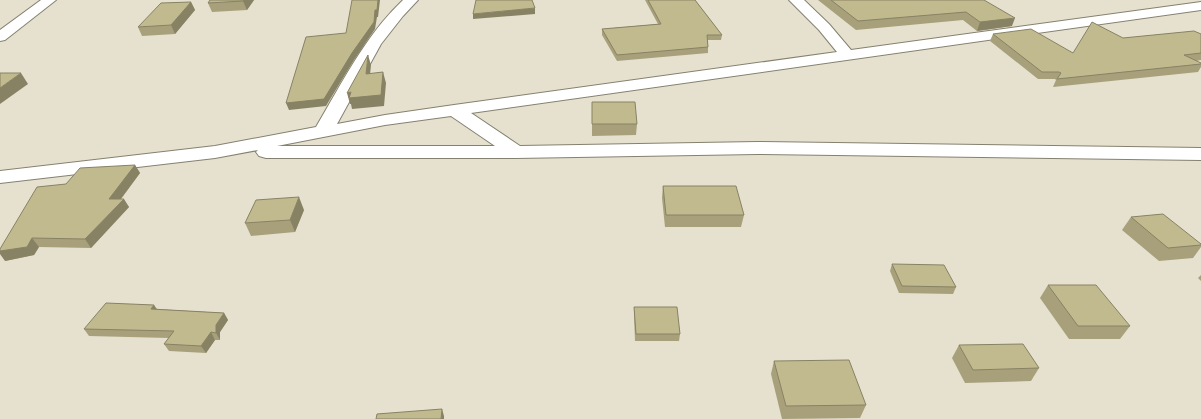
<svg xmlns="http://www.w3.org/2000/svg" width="1201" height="419" viewBox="0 0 1201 419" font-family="'DM Sans',sans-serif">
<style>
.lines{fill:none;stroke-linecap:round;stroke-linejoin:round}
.minor-casing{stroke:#858170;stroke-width:2}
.minor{fill:#fff;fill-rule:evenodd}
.wall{fill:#a7a07b}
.shaded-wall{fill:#888264}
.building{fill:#c2ba8f;stroke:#888264}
</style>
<rect width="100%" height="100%" fill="#e5e1ce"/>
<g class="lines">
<g class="minor-casing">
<g id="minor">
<polygon points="41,0 56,0 5,40 0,41 0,30"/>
<path d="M 403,0 L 418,0 L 403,16 L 381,44 L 337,124 L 385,115 L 454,105 L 837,52 L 819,30 L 789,0 L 804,0 L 829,24 L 851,50 L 1201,2 L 1201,10 L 471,113 L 520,146 L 757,142 L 1201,148 L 1201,160 L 757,154 L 516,158 L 266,158 L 259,156 L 256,152 L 258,150 L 215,158 L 0,183 L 0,171 L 215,146 L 316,127 C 342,83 365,36 403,0 ZM 451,116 L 495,146 L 277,146 L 385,125 Z"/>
</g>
</g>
<use href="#minor" class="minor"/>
</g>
<g class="wall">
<polygon points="210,0 254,0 247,10 212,12 208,3"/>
<polygon points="645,0 695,0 722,35 721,40 708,40 708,53 617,61 602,35 602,29 658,24"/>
<polygon points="818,0 984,0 1012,26 977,31 963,20 856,30"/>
<polygon points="191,2 195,10 175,34 142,36 138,27"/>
<polygon points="993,34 1073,53 1123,38 1201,34 1201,60 1196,61 1201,63 1201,67 1198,72 1053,87 1056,80 1055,79 1038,79 990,41"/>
<polygon points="592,102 637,124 636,135 592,136"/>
<polygon points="135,165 140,173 121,199 129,207 91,248 39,247 34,255 5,261 66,184"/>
<polygon points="663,186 744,215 741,227 665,227 662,198"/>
<polygon points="304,210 295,232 251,236 245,223"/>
<polygon points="1131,217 1201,244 1201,247 1193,258 1159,261 1122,230"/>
<polygon points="892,264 956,287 953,294 899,293 890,271"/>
<polygon points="1201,275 1201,281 1198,278"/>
<polygon points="1048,285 1130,326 1120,339 1069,339 1040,298"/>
<polygon points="154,305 157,309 224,313 228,320 220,332 220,340 215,340 206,353 169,351 164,344 169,338 89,336 84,329"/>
<polygon points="634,307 680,334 679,341 635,341 634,314"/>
<polygon points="959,345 1039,368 1031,381 965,383 952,358"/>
<polygon points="774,361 866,405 860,418 782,419 771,374"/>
</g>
<g class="shaded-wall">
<polygon points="244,0 254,0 247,10 243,1"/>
<polygon points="378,0 380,0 378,17 377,17 375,29 354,60 326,106 289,110 286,103 375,10"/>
<polygon points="191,2 195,10 175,34 171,25"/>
<polygon points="535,8 535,14 473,19 473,14"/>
<polygon points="1015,18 1012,26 977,31 980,22"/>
<polygon points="368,55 371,65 369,85 366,74"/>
<polygon points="383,72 386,83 384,106 352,109 351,104 350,104 347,93 351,92"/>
<polygon points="21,73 28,84 0,104 0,88"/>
<polygon points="135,165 140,173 114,208 109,199"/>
<polygon points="299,197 304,210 295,232 290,220"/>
<polygon points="124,199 129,207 91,248 85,239"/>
<polygon points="32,238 39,247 34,255 5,261 0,254 0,251"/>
<polygon points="154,305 158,312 151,309"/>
<polygon points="224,313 228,320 220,332 220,340 216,333 216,325"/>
<polygon points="211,332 215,340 206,353 201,346"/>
<polygon points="442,409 444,416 444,419 441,419"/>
</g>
<g class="building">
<polygon points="210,0 244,0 243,1 208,3"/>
<polygon points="352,0 378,0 377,10 375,10 374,22 352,53 324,99 286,103 306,37 346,33"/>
<polygon points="476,0 532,0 535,8 473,14"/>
<polygon points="648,0 695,0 722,35 707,35 708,47 617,55 602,29 661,24"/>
<polygon points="831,0 984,0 1015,18 980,22 966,12 858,21"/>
<polygon points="191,2 171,25 138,27 161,3"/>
<polygon points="1092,22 1123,38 1194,31 1201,34 1201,53 1184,55 1201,63 1201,64 1057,79 1061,73 1059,72 1042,72 993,34 1031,29 1073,53"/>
<polygon points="368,55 366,74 383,72 381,95 349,98 351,92 347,93"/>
<polygon points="0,73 21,73 0,88"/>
<polygon points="592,102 635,102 637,124 592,124"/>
<polygon points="135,165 109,199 124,199 85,239 32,238 27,247 0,251 0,249 37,187 66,184 80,168"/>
<polygon points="663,186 736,186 744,215 666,215"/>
<polygon points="299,197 290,220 245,223 256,200"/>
<polygon points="1163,214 1201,244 1201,245 1168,248 1131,217"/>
<polygon points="892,264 944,265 956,287 902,286"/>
<polygon points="1048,285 1096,285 1130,326 1078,326"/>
<polygon points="106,303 154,305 151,309 224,313 216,325 216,333 211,332 201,346 164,344 174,331 84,329"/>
<polygon points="634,307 677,307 680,334 636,334"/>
<polygon points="1023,344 1039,368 973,370 959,345"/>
<polygon points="849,360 866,405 786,406 774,361"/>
<polygon points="442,409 441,419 376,419 377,414"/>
</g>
</svg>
